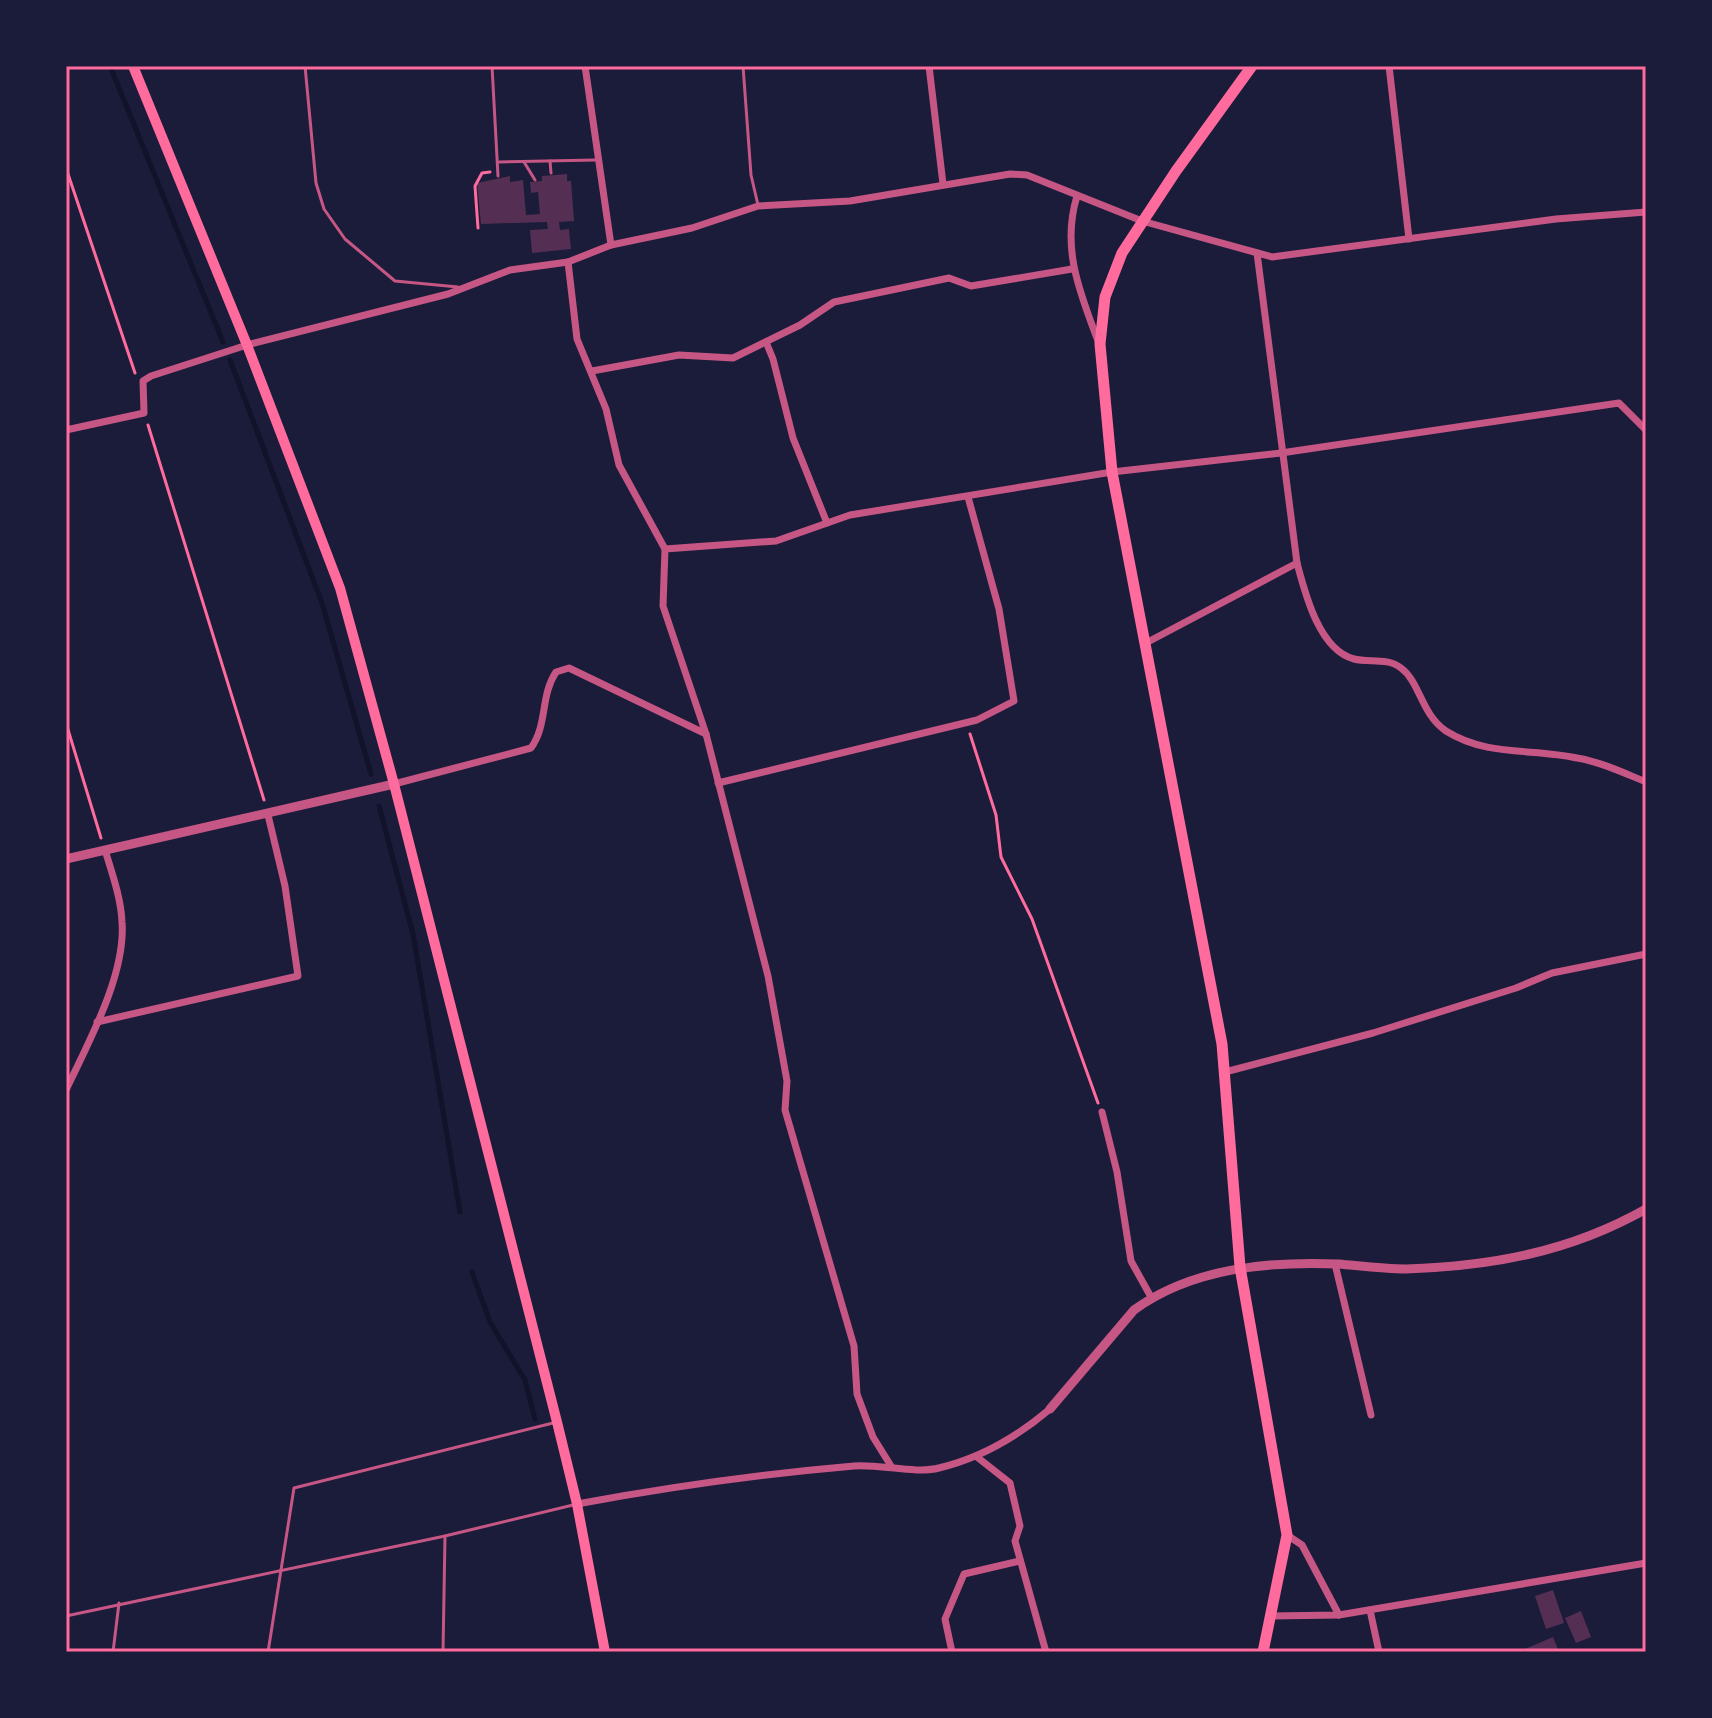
<svg xmlns="http://www.w3.org/2000/svg" width="1712" height="1718" viewBox="0 0 1712 1718" font-family="Quicksand,sans-serif">
<style>
.lines{fill:none;stroke-linecap:round;stroke-linejoin:round}
.stream{stroke:#12122b;stroke-width:5}
.building{fill:#542f53}
.path{stroke:#ff6b9d;stroke-width:3}
.service{stroke:#c65784;stroke-width:3}
.minor{stroke:#c65784;stroke-width:7}
.tertiary{stroke:#c65784;stroke-width:9}
.secondary{stroke:#ff6b9d;stroke-width:10}
.primary{stroke:#ff6b9d;stroke-width:11}
.neatline{fill:none;stroke:#ff6b9d;stroke-width:3}
</style>
<rect width="100%" height="100%" fill="#1b1b3a"/>
<g class="lines">
<g class="stream">
<polyline points="110,66 223,342"/>
<polyline points="230,360 322,603 371,774"/>
<polyline points="379,806 413,934 460,1212"/>
<polyline points="472,1272 490,1322 525,1380 535,1419"/>
</g>
</g>
<g class="building">
<polygon points="567,174 567,181 571,181 574,221 559,222 560,230 569,229 571,249 532,253 530,230 548,229 547,222 481,224 477,183 510,176 510,182 523,180 526,215 540,214 538,192 531,193 530,182 542,181 542,176"/>
<polygon points="1553,1590 1564,1623 1546,1629 1535,1596"/>
<polygon points="1581,1611 1591,1637 1576,1643 1565,1618"/>
<polygon points="1553,1637 1559,1652 1526,1652 1525,1649"/>
</g>
<g class="lines">
<g class="path">
<polyline points="66,168 135,373"/>
<polyline points="478,228 475,186 482,173 490,172"/>
<polyline points="148,425 264,800"/>
<polyline points="66,723 101,838"/>
<polyline points="970,734 996,815 1001,857 1032,919 1098,1103"/>
</g>
<g class="service">
<polyline points="305,66 316,183 324,209 345,239 395,281 458,287"/>
<polyline points="492,66 498,176"/>
<polyline points="743,66 751,175 758,205"/>
<polyline points="550,161 551,173"/>
<polyline points="499,162 595,160"/>
<polyline points="524,162 535,180"/>
<polyline points="66,1616 445,1536 573,1505"/>
<polyline points="113,1652 119,1603"/>
<polyline points="268,1652 294,1488 553,1423"/>
<polyline points="443,1652 445,1536"/>
</g>
<g class="minor">
<polyline points="585,66 611,245"/>
<polyline points="929,66 943,184"/>
<polyline points="1389,66 1409,239"/>
<path d="M 1077,196 C 1061,248 1080,293 1098,341"/>
<path d="M 1257,253 L 1297,563 C 1305,593 1319,650 1354,659 C 1369,663 1387,657 1401,668 C 1420,682 1421,714 1446,731 C 1487,757 1533,748 1577,758 C 1601,762 1624,773 1646,782"/>
<polyline points="568,262 577,339 606,409 619,465 665,549 663,606 706,734 768,976 787,1081 785,1110 854,1346 857,1394 873,1437 891,1466"/>
<polyline points="766,342 773,359 793,438 827,523"/>
<polyline points="592,371 679,355 733,358 800,325 834,302 949,278 971,286 1072,269"/>
<polyline points="66,430 144,413 143,381 151,376 247,345 448,294 510,270 568,262 611,245 692,228 758,206 850,201 1010,174 1027,175 1142,221 1272,257 1556,219 1646,212"/>
<polyline points="665,549 776,541 850,515 1112,472 1281,453 1619,403 1646,430"/>
<polyline points="1144,644 1297,563"/>
<polyline points="718,783 977,720 1014,701 999,609 968,497"/>
<path d="M 394,784 L 531,748 C 548,724 540,696 556,672 L 569,668 L 706,734"/>
<polyline points="97,1022 298,976 285,886 268,815"/>
<polyline points="1225,1072 1373,1033 1516,988 1552,973 1646,954"/>
<path d="M 66,1090 C 88,1043 126,975 122,922 C 121,898 112,873 105,850"/>
<polyline points="1102,1112 1117,1172 1131,1261 1151,1297"/>
<polyline points="1335,1264 1371,1415"/>
<polyline points="977,1457 1010,1483 1020,1526 1015,1541 1046,1652"/>
<path d="M 577,1504 C 669,1487 761,1474 854,1466 C 880,1464 916,1474 939,1468 C 981,1458 1017,1437 1050,1409"/>
<polyline points="1287,1535 1302,1545 1339,1615"/>
<polyline points="1370,1610 1379,1652"/>
<polyline points="1271,1616 1339,1615 1646,1563"/>
<polyline points="952,1652 945,1619 964,1574 1020,1561"/>
</g>
<g class="tertiary">
<polyline points="66,859 394,784"/>
<path d="M 1050,1409 L 1134,1310 C 1192,1268 1268,1261 1339,1264 C 1361,1266 1383,1269 1406,1269 C 1492,1266 1570,1252 1646,1209"/>
</g>
<polyline class="secondary" points="133,66 247,345 340,588 394,784 557,1422 577,1504 605,1652"/>
<polyline class="primary" points="1252,66 1176,171 1122,253 1105,297 1100,344 1112,472 1222,1044 1240,1267 1287,1535 1263,1652"/>
</g>
<rect width="1712" height="1718" fill="none" stroke="#1b1b3a" stroke-width="136"/>
<rect x="68" y="68" width="1576" height="1582" class="neatline"/>
</svg>
